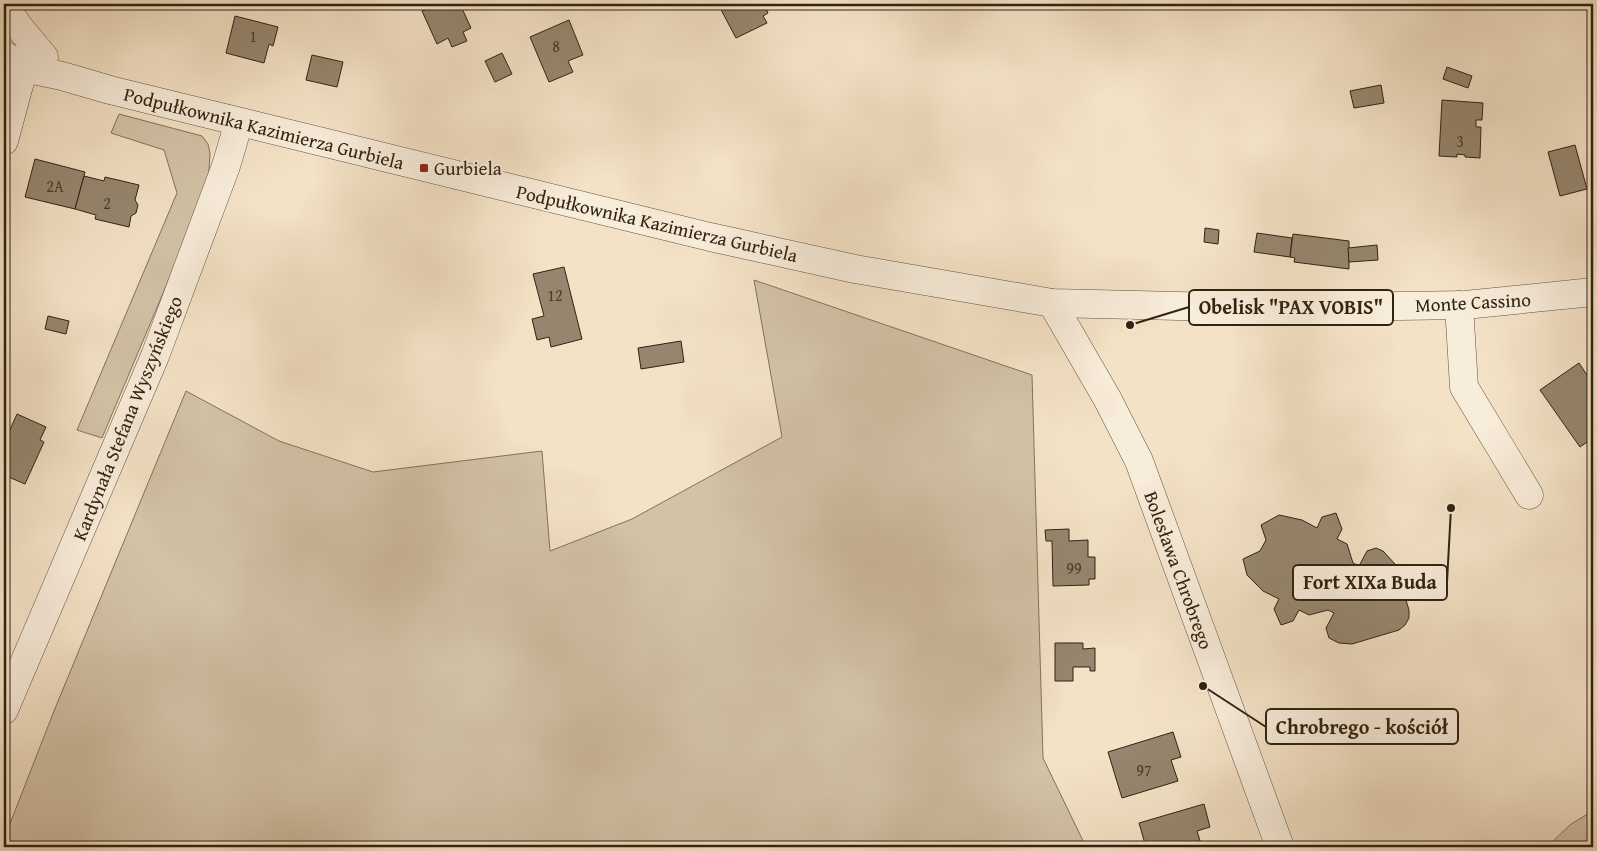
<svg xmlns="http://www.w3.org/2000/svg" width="1597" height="851" viewBox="0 0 1597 851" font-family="'Gentium Book Plus',serif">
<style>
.green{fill:#d3c2a7;stroke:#82725c}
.building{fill:#96866f;stroke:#302311}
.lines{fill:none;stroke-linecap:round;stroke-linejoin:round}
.minor-casing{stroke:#61533e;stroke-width:29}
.minor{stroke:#f8ecda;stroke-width:28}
.poi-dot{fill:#8f2418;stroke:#f8ecda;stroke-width:2}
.labels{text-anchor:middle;stroke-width:4;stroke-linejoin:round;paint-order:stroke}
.number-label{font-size:16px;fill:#4a3c28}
.street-label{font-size:19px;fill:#302311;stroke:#f8ecda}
.poi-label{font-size:19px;fill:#302311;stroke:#f8ecda;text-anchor:start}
.leader{fill:none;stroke:#302311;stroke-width:2}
.callout-dot{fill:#302311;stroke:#f8ecda;stroke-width:2}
.callout{fill:#f8ecda;stroke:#302311;stroke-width:2}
.callout-label{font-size:20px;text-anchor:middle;font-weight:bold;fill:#302311}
</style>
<rect width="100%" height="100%" fill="#f4e2c6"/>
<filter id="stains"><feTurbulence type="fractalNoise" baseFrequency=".004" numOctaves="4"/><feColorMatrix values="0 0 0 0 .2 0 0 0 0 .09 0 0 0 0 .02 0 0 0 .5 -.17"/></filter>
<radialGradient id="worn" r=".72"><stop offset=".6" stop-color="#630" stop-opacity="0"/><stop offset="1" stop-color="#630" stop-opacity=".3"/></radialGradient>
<g class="green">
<polygon points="119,114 202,136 208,144 210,153 209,171 196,215 102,438 77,430 177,193 164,150 111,133"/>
<polygon points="754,280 1032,375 1043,758 1086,847 4,847 4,839 54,711 186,391 279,441 373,472 542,451 550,551 632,519 782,437"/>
<polygon points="1593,811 1593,847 1547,847 1571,824"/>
</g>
<g class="building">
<polygon points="439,4 443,9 454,4 460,4 471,28 463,32 467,41 452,47 448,38 437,44 422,11"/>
<polygon points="718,4 764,4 768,13 763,16 767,23 736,38"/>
<polygon points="235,16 278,27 273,46 269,44 264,63 226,53"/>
<polygon points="569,20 583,55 568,61 573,72 549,82 530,37"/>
<polygon points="502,53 512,74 495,82 485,61"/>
<polygon points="312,55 343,62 337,87 306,80"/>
<polygon points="1447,67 1472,76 1468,88 1443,79"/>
<polygon points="1381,85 1384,103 1354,108 1350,91"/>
<polygon points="1442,100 1483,103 1482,120 1476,120 1476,127 1481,127 1480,158 1465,157 1465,155 1457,154 1457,157 1439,156"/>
<polygon points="1575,145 1587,189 1560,196 1548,152"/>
<polygon points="35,159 85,172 75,209 25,197"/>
<polygon points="84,176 104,181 105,177 139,185 135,200 138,205 136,213 131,216 129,227 95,219 96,215 75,209"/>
<polygon points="1205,228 1219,230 1218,244 1204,242"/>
<polygon points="1257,233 1292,238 1290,257 1254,252"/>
<polygon points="1293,234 1349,241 1349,269 1294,262 1295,258 1290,257"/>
<polygon points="1377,245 1378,260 1349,262 1348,248"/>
<polygon points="564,267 582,339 551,347 549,337 537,340 532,319 544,316 533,274"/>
<polygon points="48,316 69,321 66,334 45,329"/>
<polygon points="681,341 684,362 641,369 638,348"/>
<polygon points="1579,363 1593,384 1593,438 1580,447 1540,390"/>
<polygon points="17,414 46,427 40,440 44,442 25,484 4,475 4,443"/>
<polygon points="1336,513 1342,529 1337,539 1347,544 1353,563 1359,566 1367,551 1376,548 1383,551 1395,564 1409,610 1409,618 1405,625 1399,630 1352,644 1339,643 1329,638 1326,628 1334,613 1328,610 1309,615 1299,610 1293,621 1281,625 1274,609 1279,599 1263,591 1247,575 1243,559 1260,551 1266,540 1261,525 1279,515 1302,520 1317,528 1322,517"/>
<polygon points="1069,529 1069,541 1088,540 1088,557 1095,557 1095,579 1089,579 1089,585 1053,586 1052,541 1046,541 1045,530"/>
<polygon points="1055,643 1083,643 1083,649 1095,648 1095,671 1090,671 1090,667 1073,667 1073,681 1055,681"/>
<polygon points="1173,732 1181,757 1171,760 1178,781 1122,798 1108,752"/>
<polygon points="1204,804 1210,827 1197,831 1202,847 1146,847 1139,823"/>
</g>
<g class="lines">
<g class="minor-casing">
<g id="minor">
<polyline points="4,5 19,27 44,57"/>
<polyline points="4,55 24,68 62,76 110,90 710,237 855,269 1052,303 1263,308 1465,305 1593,292"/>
<polyline points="4,141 19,85 32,43"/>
<polyline points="1052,303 1108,400 1139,461 1280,847"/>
<polyline points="1459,305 1464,387 1529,495"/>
<polyline points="4,710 155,356 226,166 239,122"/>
</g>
</g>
<use href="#minor" class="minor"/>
</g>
<rect class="poi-dot" x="419" y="163" width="10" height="10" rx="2.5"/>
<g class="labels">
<g class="number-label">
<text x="253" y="42">1</text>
<text x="556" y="52">8</text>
<text x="1460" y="147">3</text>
<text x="55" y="192">2A</text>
<text x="107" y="209">2</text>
<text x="555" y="301">12</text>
<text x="1074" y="574">99</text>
<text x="1144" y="776">97</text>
</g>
<g class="street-label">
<text transform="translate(264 128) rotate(14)" y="7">Podpułkownika Kazimierza Gurbiela</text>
<text transform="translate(657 223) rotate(13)" y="7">Podpułkownika Kazimierza Gurbiela</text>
<text transform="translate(1473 302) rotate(-3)" y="7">Monte Cassino</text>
<text transform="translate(127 418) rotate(-68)" y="7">Kardynała Stefana Wyszyńskiego</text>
<text transform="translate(1179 570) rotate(70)" y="7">Bolesława Chrobrego</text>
</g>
<g class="poi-label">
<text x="434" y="175">Gurbiela</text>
</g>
</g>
<path class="leader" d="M1130 325L1189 307M1451 508L1447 582M1203 686L1266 727"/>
<g class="callout-dot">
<circle cx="1130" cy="325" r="5"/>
<circle cx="1451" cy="508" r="5"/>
<circle cx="1203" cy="686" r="5"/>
</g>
<g class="callout">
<rect x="1189" y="290" width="204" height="35" rx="5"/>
<rect x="1293" y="565" width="154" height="35" rx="5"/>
<rect x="1266" y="709" width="192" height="35" rx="5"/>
</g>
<g class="callout-label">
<text x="1291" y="314">Obelisk "PAX VOBIS"</text>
<text x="1370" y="589">Fort XIXa Buda</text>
<text x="1362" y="734">Chrobrego - kościół</text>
</g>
<rect width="1597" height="851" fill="none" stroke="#f4e2c6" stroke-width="20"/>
<rect x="5" y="5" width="1587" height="841" fill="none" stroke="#302311" stroke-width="2.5"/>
<rect x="10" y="10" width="1577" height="831" fill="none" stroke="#302311"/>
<rect width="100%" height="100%" filter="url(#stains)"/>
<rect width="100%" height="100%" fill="url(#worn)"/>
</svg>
